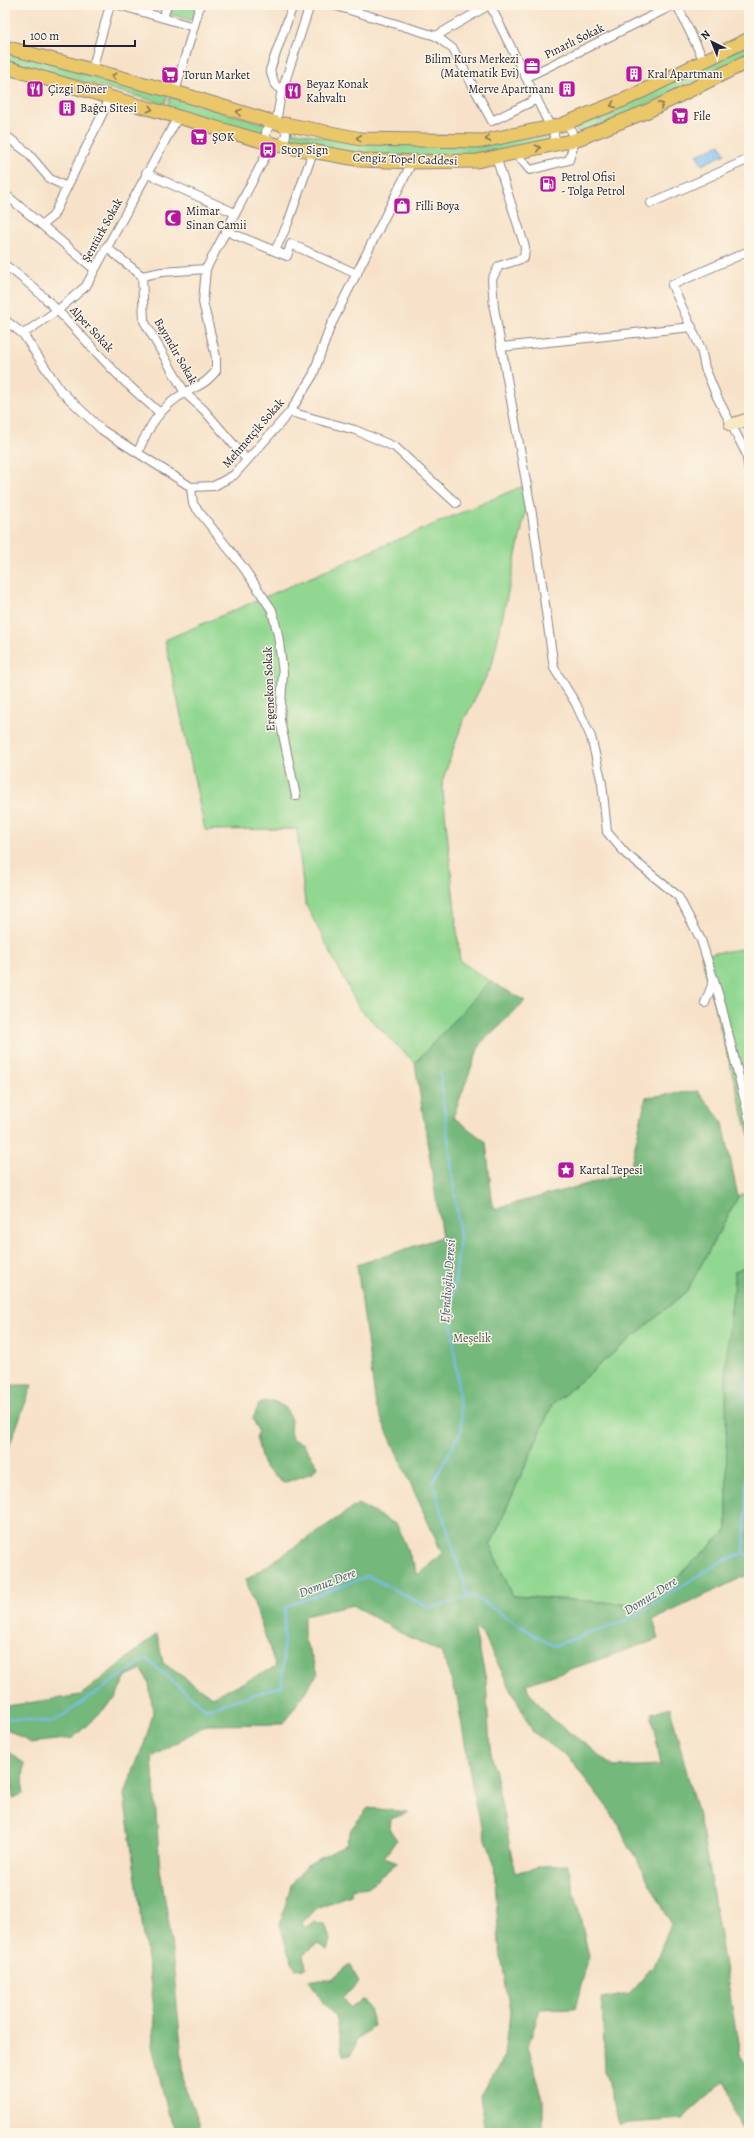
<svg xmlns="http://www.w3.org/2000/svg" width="754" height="2138" viewBox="0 0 754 2138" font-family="Alegreya,serif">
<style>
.green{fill:#91d791;stroke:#5a7c66}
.forest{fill:#74b87b;stroke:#4b6d5b}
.water{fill:#7abef1;stroke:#4e7096}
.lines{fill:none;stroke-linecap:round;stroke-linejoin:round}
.stream{stroke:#7abef1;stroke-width:2}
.street-casing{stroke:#8c8282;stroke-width:10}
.secondary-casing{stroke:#8c8282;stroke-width:14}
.primary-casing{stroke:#8c8282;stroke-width:15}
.street{stroke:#fff;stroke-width:8}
.secondary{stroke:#f7e9c3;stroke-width:12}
.primary{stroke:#eac769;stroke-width:13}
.oneway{stroke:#867452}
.labels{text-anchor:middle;stroke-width:3;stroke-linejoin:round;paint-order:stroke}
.street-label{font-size:12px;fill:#22223b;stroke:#fcf5e5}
.poi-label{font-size:12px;fill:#22223b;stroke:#fcf5e5;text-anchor:start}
.park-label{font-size:12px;fill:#435855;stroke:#fcf5e5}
.water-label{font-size:13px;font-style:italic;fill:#41597b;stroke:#fcf5e5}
</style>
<rect width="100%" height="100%" fill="#fcf5e5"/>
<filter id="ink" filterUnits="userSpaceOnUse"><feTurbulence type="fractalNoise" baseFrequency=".025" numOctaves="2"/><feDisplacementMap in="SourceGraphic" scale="8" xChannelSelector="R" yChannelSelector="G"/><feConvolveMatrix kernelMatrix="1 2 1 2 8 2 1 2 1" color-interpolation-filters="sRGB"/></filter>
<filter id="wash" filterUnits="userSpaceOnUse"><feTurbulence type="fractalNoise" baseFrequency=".012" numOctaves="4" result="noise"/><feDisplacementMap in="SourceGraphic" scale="16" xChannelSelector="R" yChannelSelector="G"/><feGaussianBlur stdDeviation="0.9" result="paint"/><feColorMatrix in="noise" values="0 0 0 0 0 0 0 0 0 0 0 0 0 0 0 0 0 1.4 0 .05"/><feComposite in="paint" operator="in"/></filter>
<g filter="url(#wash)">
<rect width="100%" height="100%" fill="#f7e2c9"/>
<g class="green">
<polygon points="170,5 198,5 194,18 189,20 170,14"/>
<polygon points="749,44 749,56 622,117 577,133 575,124"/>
<polygon points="5,49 168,93 165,104 5,60"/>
<polygon points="170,97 266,124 263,136 167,107"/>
<polygon points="291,131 334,139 547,133 550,143 533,148 445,157 350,153 289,141"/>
<polygon points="532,482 492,665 462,724 442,782 460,961 490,981 415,1063 359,1008 305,903 297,829 205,830 165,640"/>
<polygon points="749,948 749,1136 701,955"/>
<polygon points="749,1191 749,1265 735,1271 726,1361 727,1530 647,1605 513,1596 490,1546 552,1405 687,1291 738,1197"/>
</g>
<g class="forest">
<polygon points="490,981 525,1001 480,1044 453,1117 486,1142 493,1209 629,1173 646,1097 698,1091 723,1123 738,1197 687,1291 552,1405 490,1546 513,1596 647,1605 727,1530 726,1361 735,1271 749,1265 749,1417 746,1425 749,1439 749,1574 653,1620 659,1639 527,1684 528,1690 549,1717 615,1767 661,1765 651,1713 670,1707 703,1835 740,2055 749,2069 749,2133 745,2133 740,2127 725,2080 682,2119 619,2124 605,2072 602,1999 629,1994 655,1964 671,1923 611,1812 569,1758 533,1732 483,1635 474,1627 486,1679 490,1748 515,1873 542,1866 568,1865 589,1956 575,2008 540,2009 528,2046 543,2100 543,2133 485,2133 480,2096 505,2057 510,2012 499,1944 494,1863 476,1809 457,1696 441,1652 399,1632 353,1605 304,1616 304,1638 318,1673 283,1724 206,1725 152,1757 160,1869 170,1931 185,2088 203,2133 178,2133 168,2113 153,2050 155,2015 124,1795 146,1738 153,1713 149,1683 142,1670 126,1677 115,1699 73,1738 31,1743 5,1728 5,1699 7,1706 81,1695 157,1634 163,1663 212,1697 276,1667 246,1580 358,1504 397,1525 418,1575 442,1553 376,1407 357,1265 442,1237 415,1063"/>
<polygon points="5,1385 32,1385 5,1458"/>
<path d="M 273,1401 L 286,1408 L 291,1420 L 290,1432 L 293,1440 L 304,1444 C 307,1453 314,1457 317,1466 L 312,1473 L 283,1483 L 264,1467 L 256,1437 L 258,1431 L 253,1419 L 260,1402 Z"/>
<polygon points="5,1748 24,1764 23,1794 13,1798 11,1780 5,1776"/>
<polygon points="368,1808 409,1812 391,1819 390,1830 397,1840 384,1857 398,1862 368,1887 352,1889 351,1895 316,1908 302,1923 305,1928 313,1922 325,1923 330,1940 327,1950 318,1943 304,1954 306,1968 296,1969 288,1953 280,1924 291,1885 307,1865 346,1845 351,1829"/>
<polygon points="350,1964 359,1983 343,1997 350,2008 362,1999 369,2009 374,2026 356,2040 351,2055 343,2055 335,2016 324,2004 309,1980 332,1980"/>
</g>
<polygon class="water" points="720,144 725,154 702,165 697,155"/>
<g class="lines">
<g class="stream">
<polyline points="440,1073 460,1237 451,1315 462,1429 433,1483 468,1597"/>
<polyline points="744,1553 746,1506 746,1381 749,1367"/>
<polyline points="5,1718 53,1722 146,1659 206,1709 282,1686 285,1607 368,1576 430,1608 473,1596 553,1646 623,1622 721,1562 744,1553 749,1556"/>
</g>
</g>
</g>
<g filter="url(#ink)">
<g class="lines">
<g class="street-casing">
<g id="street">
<polyline points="119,5 194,27"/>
<polyline points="333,5 436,36 489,5"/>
<polyline points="490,5 550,126"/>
<polyline points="677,5 704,61"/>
<polyline points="163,18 167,5"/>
<polyline points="436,36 453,49 492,121 537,99"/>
<polyline points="92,70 110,5"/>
<polyline points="527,77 674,5"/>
<polyline points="283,91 275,85 270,70 293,5"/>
<polyline points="175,92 200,5"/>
<polyline points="276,123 281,94 310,5"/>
<circle cx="276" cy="134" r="10"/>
<circle cx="563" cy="134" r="9"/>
<polyline points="5,135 27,152 50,179 67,187"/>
<polyline points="516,153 530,170 569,160 575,140"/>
<polyline points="496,157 525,247 524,258 499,266 492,279 494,308 532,514 554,668 576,704 591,737 602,783 607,832 626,854 678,896 701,940 720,1000 749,1118"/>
<polyline points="146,173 235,213"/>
<polyline points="5,194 94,269"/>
<polyline points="651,203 749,159"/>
<polyline points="42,225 53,216 110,98"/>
<polyline points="226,231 287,256 291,244 357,274"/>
<polyline points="106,247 142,276 144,321 185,393 204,410 247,460"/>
<polyline points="275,251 288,223 313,152"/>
<polyline points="749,251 672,285 701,349 705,368 717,397 746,453 749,455"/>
<path d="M 5,265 C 49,296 81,337 118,375 C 131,388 145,400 159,412"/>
<polyline points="142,276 162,272 206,269"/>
<polyline points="5,320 23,334 60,390 102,430 191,487 214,486 234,475 290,412 313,375 330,327 412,162"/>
<polyline points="23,334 58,310 86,286 178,117"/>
<polyline points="501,347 692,327"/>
<polyline points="290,412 355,430 395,447 456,503"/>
<path d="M 138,452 C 149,426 160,407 186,392 C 201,384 204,385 216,371 L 216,357 L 203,302 L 206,269 L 272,144"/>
<polyline points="746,453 749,471"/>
<polyline points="191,487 193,504 243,567 272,610 278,635 283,673 280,720 296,796"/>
<polyline points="705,1003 714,980"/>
</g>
</g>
<g class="secondary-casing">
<polyline id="secondary" points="731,425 749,419"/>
</g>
<g class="primary-casing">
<g id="primary">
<polyline points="5,47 175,92 276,123"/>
<polyline points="5,67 272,144 362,160 412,162 477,161 575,140 648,111 749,61"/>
<polyline points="282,125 285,124 361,139 483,141 561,125 626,99 749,39"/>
</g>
</g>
<use href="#street" class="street"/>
<use href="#secondary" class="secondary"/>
<use href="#primary" class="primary"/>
</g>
<defs><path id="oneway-chevron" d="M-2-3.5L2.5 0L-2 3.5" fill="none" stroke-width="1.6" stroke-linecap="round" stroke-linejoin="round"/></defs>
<g class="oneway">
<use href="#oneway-chevron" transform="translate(114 76) rotate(-165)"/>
<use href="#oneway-chevron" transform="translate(613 105) rotate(159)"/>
<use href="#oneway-chevron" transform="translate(661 105) rotate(-26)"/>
<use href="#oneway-chevron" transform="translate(150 109) rotate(16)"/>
<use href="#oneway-chevron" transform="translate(239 112) rotate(-163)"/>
<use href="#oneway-chevron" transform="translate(359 138) rotate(-172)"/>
<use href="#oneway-chevron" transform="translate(488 139) rotate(169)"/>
<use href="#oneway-chevron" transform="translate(538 148) rotate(-12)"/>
</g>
</g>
<defs>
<g id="office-square" transform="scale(0.9)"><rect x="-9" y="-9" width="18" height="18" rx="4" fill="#b5179e" stroke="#fcf5e5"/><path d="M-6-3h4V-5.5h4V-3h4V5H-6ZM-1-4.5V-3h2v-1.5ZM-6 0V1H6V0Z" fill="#fff"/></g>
<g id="building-square" transform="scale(0.9)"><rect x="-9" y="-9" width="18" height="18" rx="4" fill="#b5179e" stroke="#fcf5e5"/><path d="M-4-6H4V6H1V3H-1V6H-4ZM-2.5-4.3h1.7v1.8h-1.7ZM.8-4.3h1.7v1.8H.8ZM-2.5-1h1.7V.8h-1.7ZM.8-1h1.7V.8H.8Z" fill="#fff"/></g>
<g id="supermarket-square" transform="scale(0.9)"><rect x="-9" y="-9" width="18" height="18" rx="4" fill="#b5179e" stroke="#fcf5e5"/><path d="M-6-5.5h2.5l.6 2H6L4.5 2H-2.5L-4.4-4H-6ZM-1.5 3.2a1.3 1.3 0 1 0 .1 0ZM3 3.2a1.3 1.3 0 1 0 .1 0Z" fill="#fff"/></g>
<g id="restaurant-square" transform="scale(0.9)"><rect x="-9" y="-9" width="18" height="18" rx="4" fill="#b5179e" stroke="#fcf5e5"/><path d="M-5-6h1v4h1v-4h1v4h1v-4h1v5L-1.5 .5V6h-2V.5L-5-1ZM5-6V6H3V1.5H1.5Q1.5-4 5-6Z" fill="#fff"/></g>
<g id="bus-square" transform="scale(0.9)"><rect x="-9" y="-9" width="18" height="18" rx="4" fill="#b5179e" stroke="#fcf5e5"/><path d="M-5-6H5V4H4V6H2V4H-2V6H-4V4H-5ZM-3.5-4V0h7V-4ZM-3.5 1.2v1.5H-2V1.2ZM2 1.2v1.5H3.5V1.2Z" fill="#fff"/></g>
<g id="fuel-square" transform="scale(0.9)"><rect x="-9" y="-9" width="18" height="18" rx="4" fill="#b5179e" stroke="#fcf5e5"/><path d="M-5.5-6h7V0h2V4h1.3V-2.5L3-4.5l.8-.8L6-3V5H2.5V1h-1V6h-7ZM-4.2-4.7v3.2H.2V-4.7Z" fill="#fff"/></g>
<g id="shop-square" transform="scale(0.9)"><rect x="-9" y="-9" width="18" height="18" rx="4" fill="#b5179e" stroke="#fcf5e5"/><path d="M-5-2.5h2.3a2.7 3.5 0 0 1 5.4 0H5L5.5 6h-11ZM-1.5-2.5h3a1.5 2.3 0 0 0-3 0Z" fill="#fff"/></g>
<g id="mosque-square" transform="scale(0.9)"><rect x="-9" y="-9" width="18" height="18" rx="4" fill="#b5179e" stroke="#fcf5e5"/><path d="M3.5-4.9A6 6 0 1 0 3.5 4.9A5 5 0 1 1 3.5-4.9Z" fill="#fff"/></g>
<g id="sight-square" transform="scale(0.9)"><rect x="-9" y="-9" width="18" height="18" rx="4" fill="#b5179e" stroke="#fcf5e5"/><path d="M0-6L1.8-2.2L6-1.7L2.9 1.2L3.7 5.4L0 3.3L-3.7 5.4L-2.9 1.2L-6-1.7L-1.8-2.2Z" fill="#fff"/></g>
</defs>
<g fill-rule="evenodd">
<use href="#office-square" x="532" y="66"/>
<use href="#building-square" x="634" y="74"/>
<use href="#supermarket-square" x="170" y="75"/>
<use href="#restaurant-square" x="35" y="89"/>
<use href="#building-square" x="567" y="89"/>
<use href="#restaurant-square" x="293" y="91"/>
<use href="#building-square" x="67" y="108"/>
<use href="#supermarket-square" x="680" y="116"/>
<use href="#supermarket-square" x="199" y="137"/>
<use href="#bus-square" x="268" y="150"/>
<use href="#fuel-square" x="548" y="184"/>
<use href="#shop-square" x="402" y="206"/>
<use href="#mosque-square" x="173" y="218"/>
<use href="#sight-square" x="566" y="1170"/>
</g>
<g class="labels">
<g class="street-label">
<text transform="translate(574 41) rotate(-26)" y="4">Pınarlı Sokak</text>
<text transform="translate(405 159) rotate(2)" y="4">Cengiz Topel Caddesi</text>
<text transform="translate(102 230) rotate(-61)" y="4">Şentürk Sokak</text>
<text transform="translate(92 329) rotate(47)" y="4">Alper Sokak</text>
<text transform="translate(176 351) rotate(60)" y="4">Bayındır Sokak</text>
<text transform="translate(253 433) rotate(-49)" y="4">Mehmetçik Sokak</text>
<text transform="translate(269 689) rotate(-92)" y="4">Ergenekon Sokak</text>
</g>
<g class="poi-label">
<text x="519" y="63" text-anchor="end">Bilim Kurs Merkezi<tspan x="519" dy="14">(Matematik Evi)</tspan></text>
<text x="647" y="78">Kral Apartmanı</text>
<text x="183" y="79">Torun Market</text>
<text x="306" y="88">Beyaz Konak<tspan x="306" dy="14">Kahvaltı</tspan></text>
<text x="48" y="93">Çizgi Döner</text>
<text x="554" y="93" text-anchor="end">Merve Apartmanı</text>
<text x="80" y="112">Bağcı Sitesi</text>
<text x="693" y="120">File</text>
<text x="212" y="141">ŞOK</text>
<text x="281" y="154">Stop Sign</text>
<text x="561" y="181">Petrol Ofisi<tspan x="561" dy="14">- Tolga Petrol</tspan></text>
<text x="415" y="210">Filli Boya</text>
<text x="186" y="215">Mimar<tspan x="186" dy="14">Sinan Camii</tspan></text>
<text x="579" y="1174">Kartal Tepesi</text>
</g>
<g class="park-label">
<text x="472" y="1342">Meşelik</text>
</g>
<g class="water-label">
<text transform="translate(447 1281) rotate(-86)" y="5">Efendioğlu Deresi</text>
<text transform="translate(327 1582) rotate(-21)" y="5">Domuz Dere</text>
<text transform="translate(650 1595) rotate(-32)" y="5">Domuz Dere</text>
</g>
</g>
<rect width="754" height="2138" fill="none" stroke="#fcf5e5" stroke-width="20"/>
<g transform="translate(712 42) rotate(317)" stroke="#fcf5e5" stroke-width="3" paint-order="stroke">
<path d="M0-3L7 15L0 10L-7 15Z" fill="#22223b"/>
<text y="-6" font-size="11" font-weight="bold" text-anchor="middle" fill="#22223b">N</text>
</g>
<path d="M24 40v6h111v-6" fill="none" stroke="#22223b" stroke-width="2"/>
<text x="30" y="40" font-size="12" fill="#22223b" stroke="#fcf5e5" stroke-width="3" paint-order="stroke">100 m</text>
</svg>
